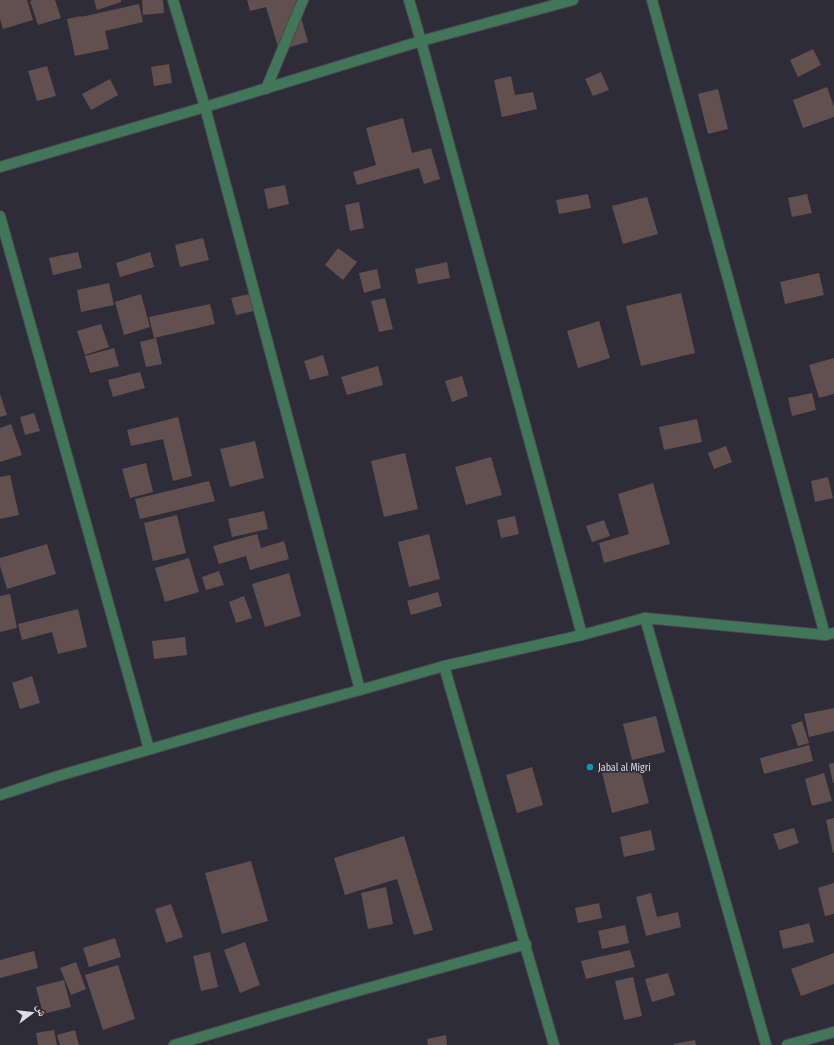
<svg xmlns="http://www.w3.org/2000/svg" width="834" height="1045" viewBox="0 0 834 1045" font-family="'Fira Sans Condensed','Noto Naskh Arabic',sans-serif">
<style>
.building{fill:#61504e}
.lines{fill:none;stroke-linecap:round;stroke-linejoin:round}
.minor-casing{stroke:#4b4855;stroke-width:12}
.minor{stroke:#427659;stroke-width:10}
.culture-dot{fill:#0f9aa8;stroke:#2f2c39;stroke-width:1.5}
.labels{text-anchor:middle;stroke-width:3.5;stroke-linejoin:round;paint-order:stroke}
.poi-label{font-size:10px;fill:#dedce5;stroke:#2f2c39;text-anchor:start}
</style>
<rect width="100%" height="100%" fill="#2f2c39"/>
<g class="building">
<polygon points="0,0 27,0 33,20 3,29 0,19"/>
<polygon points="33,0 55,0 61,18 38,25 30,1"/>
<polygon points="94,0 121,0 121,2 97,10"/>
<polygon points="142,0 163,0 164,13 143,15"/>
<polygon points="247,0 296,0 308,42 279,50 266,7 250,11"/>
<polygon points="139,4 143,22 105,31 109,49 75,56 67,19 81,16 81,17"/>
<polygon points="813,49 821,65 798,77 790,60"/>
<polygon points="169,64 172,83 154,86 151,67"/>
<polygon points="47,66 56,96 37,101 28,71"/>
<polygon points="601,72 609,90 593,96 585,79"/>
<polygon points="511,76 515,95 533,92 537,109 502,117 494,80"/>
<polygon points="110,79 118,95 91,110 82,94"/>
<polygon points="827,87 834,107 834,117 803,128 793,100"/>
<polygon points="718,89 728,129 708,134 698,94"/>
<polygon points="403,118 412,153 431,148 440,179 424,184 419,168 357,185 353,172 376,165 366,128"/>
<polygon points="285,185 289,204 268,209 264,189"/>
<polygon points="588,194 591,208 559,214 556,200"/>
<polygon points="807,194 812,213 792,217 788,198"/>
<polygon points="647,197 658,234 623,244 612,206"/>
<polygon points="359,202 364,228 350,231 345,205"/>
<polygon points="203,238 209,260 180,267 175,245"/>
<polygon points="338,248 357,262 343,280 325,265"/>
<polygon points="78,252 82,268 53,275 49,258"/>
<polygon points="150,252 154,267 120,277 116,263"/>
<polygon points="447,262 450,278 418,284 415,269"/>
<polygon points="377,269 381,288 364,293 359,273"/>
<polygon points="819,273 824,295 785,304 780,282"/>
<polygon points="109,283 114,305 81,312 77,290"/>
<polygon points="254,293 258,310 236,315 231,298"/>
<polygon points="681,293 695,353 641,366 626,306"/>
<polygon points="141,294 150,327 124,335 115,302"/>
<polygon points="385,298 393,329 379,332 371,301"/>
<polygon points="210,304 215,324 154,338 149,317"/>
<polygon points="599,321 610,358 578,368 567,331"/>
<polygon points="101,324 109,347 85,355 77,331"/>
<polygon points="156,338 162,364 146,367 140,342"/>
<polygon points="114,348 119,366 90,373 85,356"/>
<polygon points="323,355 329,375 310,380 304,361"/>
<polygon points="834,358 834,394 819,398 809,365"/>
<polygon points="378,366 383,385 347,395 341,377"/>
<polygon points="140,372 145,388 113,397 108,380"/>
<polygon points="462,376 468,396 452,402 445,381"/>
<polygon points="812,393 816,410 792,416 788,398"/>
<polygon points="0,394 7,415 0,417"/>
<polygon points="34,413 40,431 25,435 20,417"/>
<polygon points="178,417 192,476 173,481 163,439 131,446 127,430"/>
<polygon points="697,419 702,442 664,450 659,427"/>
<polygon points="11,424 22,455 0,462 0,428"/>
<polygon points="255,441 264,478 230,487 220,449"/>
<polygon points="726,446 732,462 714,469 708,453"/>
<polygon points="405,453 418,509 384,517 371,461"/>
<polygon points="491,457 502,495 466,505 455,467"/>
<polygon points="146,463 153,492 130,498 122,469"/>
<polygon points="10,475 19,515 0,519 0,477"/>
<polygon points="828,477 833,498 815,502 811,481"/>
<polygon points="209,481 215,501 140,519 135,499"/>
<polygon points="653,483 670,544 604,563 599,543 629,534 618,494"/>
<polygon points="264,511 268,529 232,537 228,519"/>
<polygon points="177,515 186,553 153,561 144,523"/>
<polygon points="515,516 519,534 501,538 497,520"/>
<polygon points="604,520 610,536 592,542 586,526"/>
<polygon points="257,534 261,548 284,541 289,559 250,570 246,556 219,564 213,546"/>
<polygon points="429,534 440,579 409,587 398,542"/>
<polygon points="47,544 56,574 7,589 0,566 0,558"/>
<polygon points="189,558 199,592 165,602 155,568"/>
<polygon points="219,571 224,585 206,590 202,577"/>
<polygon points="289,573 301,616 265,627 252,584"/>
<polygon points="438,592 442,606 411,615 407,601"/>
<polygon points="10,594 17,628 0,632 0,596"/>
<polygon points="244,596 252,618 236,623 229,602"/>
<polygon points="78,609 87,647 58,654 52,632 22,640 18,624"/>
<polygon points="185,637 187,655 154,659 152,641"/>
<polygon points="32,676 40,703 20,709 12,683"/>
<polygon points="834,708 834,731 809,737 804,714"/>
<polygon points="656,716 665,752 632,760 623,724"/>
<polygon points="802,721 809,743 798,746 791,725"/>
<polygon points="809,745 813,761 764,774 760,758"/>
<polygon points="834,763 834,783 833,783 829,764"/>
<polygon points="639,764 649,803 612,813 602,773"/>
<polygon points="532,767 543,805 517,813 506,775"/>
<polygon points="824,773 832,801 812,806 805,779"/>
<polygon points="834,818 834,853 833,853 826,820"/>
<polygon points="794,828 799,843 779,850 773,834"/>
<polygon points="651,830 655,850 624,857 620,837"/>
<polygon points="404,836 433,930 414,935 397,879 345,895 334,858"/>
<polygon points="251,861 268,921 222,934 205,873"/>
<polygon points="834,883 834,914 825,916 818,888"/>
<polygon points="386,887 393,924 368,929 361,893"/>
<polygon points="651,893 657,917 678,912 681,927 646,936 636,897"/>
<polygon points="599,903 602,918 578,923 575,908"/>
<polygon points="171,904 183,937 166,943 155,909"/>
<polygon points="809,923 814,942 783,949 779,931"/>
<polygon points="625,925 629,943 602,949 598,931"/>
<polygon points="115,938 121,957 89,967 83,948"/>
<polygon points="245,942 260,985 240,993 224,950"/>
<polygon points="630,950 635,967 586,979 581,961"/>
<polygon points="34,951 38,968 0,978 0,960"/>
<polygon points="210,952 218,987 201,991 193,956"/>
<polygon points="834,953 834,984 801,996 791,969"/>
<polygon points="76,962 86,989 71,995 60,968"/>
<polygon points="118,965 135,1019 103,1030 85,975"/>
<polygon points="668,973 675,995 652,1002 645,979"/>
<polygon points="633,977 642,1016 624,1020 615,981"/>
<polygon points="64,980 71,1007 43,1014 36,987"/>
<polygon points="54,1030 57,1045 38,1045 36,1033"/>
<polygon points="75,1030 79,1045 60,1045 57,1035"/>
<polygon points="446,1035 447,1045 428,1045 427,1039"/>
<polygon points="695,1040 696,1045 673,1045 673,1044"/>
</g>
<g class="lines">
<g class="minor-casing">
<g id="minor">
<polyline points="173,0 205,107 360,690"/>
<polyline points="409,0 421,41 582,635"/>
<polyline points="652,0 825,635"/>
<polyline points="266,89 303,0"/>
<polyline points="0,167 205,107 421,41 573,0"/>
<polyline points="0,216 149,749"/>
<polyline points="645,618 766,1045"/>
<polyline points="444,666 554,1045"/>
<polyline points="0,795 58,776 254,719 360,690 444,666 582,635 645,618 825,635 834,633"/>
<polyline points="174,1045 336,997 526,944"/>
<polyline points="787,1045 834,1032"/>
</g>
</g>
<use href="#minor" class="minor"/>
</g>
<circle class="culture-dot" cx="590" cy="767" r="4"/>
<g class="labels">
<g class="poi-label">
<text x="598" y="771">Jabal al Migri</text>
</g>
</g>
<g transform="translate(32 1013) rotate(75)" stroke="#2f2c39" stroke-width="3" paint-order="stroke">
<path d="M0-3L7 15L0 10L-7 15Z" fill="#dedce5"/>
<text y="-6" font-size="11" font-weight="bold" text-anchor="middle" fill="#dedce5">ش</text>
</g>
</svg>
